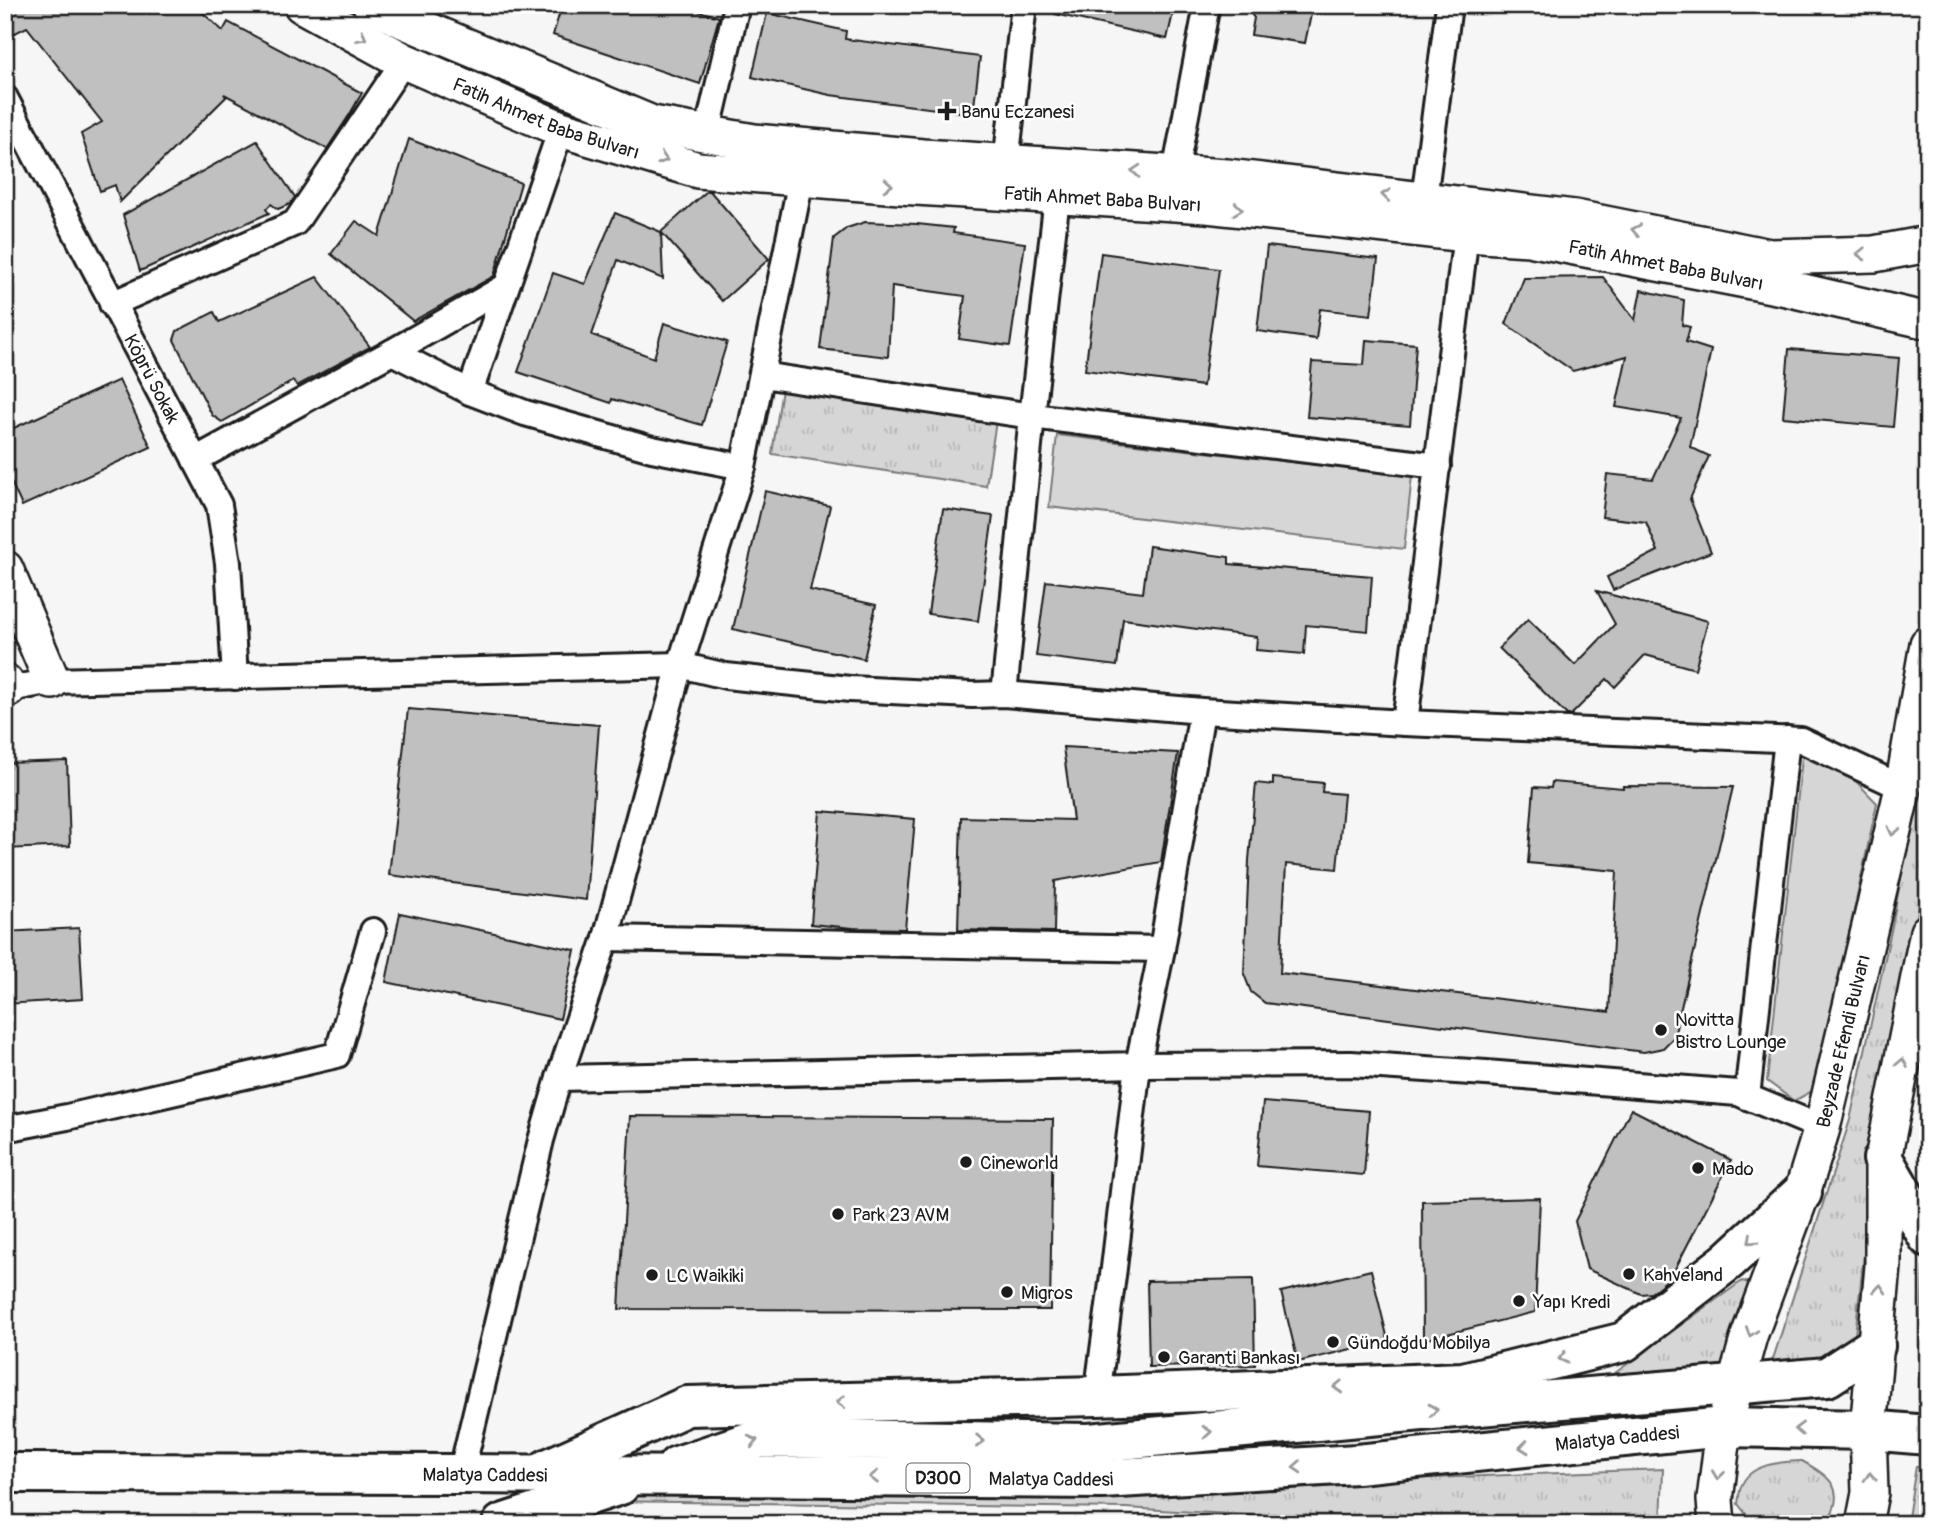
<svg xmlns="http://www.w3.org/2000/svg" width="1933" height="1529" viewBox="0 0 1933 1529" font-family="Pangolin,sans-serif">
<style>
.grass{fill:url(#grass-tufts);stroke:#797979;stroke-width:2}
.green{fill:#d6d6d6;stroke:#797979;stroke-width:2}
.building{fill:#c0c0c0;stroke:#1c1c1c;stroke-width:2}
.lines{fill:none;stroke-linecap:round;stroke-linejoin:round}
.minor-casing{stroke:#1c1c1c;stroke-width:30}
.secondary-casing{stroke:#1c1c1c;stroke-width:40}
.trunk-casing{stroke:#1c1c1c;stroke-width:44}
.minor{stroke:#fff;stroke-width:24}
.secondary{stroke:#fff;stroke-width:35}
.trunk{stroke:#fff;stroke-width:38}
.oneway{stroke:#999}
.poi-dot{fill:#1c1c1c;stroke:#fff;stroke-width:2.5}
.labels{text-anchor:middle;stroke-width:5;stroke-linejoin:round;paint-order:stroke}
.shield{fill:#fff;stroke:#606060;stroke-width:2}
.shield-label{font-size:18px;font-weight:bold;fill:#1c1c1c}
.poi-label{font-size:19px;fill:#1c1c1c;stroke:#fff;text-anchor:start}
.street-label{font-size:19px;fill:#1c1c1c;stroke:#fff}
</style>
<defs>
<pattern id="grass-tufts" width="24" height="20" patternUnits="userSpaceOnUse" patternTransform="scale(1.75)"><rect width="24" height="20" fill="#d6d6d6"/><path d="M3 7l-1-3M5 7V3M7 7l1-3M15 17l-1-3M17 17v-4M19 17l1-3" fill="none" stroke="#b7b7b7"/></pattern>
</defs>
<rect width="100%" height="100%" fill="#f6f6f6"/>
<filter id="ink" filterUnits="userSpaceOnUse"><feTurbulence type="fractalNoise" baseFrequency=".0143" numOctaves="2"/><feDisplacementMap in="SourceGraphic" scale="14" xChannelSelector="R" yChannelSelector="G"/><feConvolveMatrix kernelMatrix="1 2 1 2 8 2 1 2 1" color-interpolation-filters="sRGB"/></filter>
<g filter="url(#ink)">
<g class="grass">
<polygon points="782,389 996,421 986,486 772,454"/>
<polygon points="1928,730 1928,859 1880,1109 1849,1390 1764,1387 1850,1120 1892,926"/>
<polygon points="1923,1267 1928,1272 1928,1398 1919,1398"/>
<polygon points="1742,1281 1752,1284 1712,1408 1601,1415 1590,1391"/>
<path d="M 1802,1461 C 1831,1477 1848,1490 1826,1524 L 1754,1524 L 1738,1504 C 1739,1499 1739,1492 1741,1487 C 1749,1463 1781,1462 1802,1461 Z"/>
<polygon points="1916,1466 1928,1466 1928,1524 1907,1524"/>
<polygon points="1663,1469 1661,1524 1401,1524 1126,1508 603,1501 611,1488 1155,1489"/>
</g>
<g class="green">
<polygon points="1057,435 1412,476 1404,549 1049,507"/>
<polygon points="1803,749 1848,773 1877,803 1816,1089 1794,1101 1767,1081"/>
</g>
<g class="building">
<polygon points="5,5 194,5 223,31 228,22 362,93 350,114 327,149 224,94 226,97 120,202 115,185 100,191 81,134 102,122 27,27 5,38"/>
<polygon points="562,5 679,5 719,17 700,84 553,35"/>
<polygon points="1056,5 1175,5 1167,39 1055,14"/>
<polygon points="1245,5 1313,5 1305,43 1251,35 1254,18"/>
<polygon points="767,13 846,31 845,39 980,57 973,114 830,95 752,77"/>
<polygon points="409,139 521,183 494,276 413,321 331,254 356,221 379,236"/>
<polygon points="257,141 295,197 290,204 278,209 271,204 266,209 269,213 140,271 123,215"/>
<polygon points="707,191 710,191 769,259 722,301 661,232"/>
<polygon points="615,213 661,232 663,279 618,260 592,335 654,358 664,323 727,342 702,425 612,399 611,403 518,372 553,273 585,284"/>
<polygon points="865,222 917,224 954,228 953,233 1025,243 1010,346 959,339 965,296 892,286 888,357 820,349 834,238 847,228"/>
<polygon points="1267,246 1378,259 1371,315 1320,309 1316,339 1257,331"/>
<polygon points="1101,253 1219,269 1203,386 1085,370"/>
<polygon points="317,277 370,347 297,386 293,381 222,422 212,415 174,340 177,331 214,312 219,322"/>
<polygon points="1603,277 1635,320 1641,290 1684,300 1682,325 1690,327 1686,342 1711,350 1690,447 1709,456 1690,499 1711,552 1613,590 1607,577 1658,551 1646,522 1602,517 1607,474 1653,479 1681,418 1616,407 1627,356 1573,371 1506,324 1524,278"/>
<polygon points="1366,340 1416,344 1410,425 1307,417 1312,362 1364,365"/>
<polygon points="1789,349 1899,358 1893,427 1783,417"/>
<polygon points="119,380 151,447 22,506 5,469 5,432"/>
<polygon points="765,491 830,506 810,590 876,605 864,659 733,629"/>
<polygon points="943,509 993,516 978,621 928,614"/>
<polygon points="1149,546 1229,557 1229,564 1372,576 1368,631 1306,625 1304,654 1256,650 1257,637 1123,619 1117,666 1036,656 1046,581 1143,593"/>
<polygon points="1597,591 1708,621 1695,669 1645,655 1615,687 1607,679 1571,715 1567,715 1499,648 1528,619 1575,665 1615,624"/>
<polygon points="408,709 599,725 586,900 389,875"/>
<polygon points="1063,747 1178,753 1161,862 1055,881 1054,932 958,930 961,817 1073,820"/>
<polygon points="67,761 70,846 5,849 5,763"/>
<polygon points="1273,778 1323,783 1322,792 1344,794 1337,869 1286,864 1280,973 1609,1012 1617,871 1528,863 1534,787 1551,788 1552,782 1623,788 1623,786 1733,787 1674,1037 1663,1048 1644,1052 1265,1003 1251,992 1244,974 1249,860 1256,783 1273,785"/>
<polygon points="820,811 915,819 905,929 853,928 811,924"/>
<polygon points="400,913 575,950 560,1019 386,982"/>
<polygon points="79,928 83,999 5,1004 5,932"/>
<polygon points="1263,1102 1369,1111 1364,1175 1257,1166"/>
<polygon points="1631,1109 1731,1160 1671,1277 1651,1293 1641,1294 1587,1269 1575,1221"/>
<polygon points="630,1116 1053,1119 1050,1310 619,1309"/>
<polygon points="1540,1198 1535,1312 1423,1340 1422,1201"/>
<polygon points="1371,1270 1388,1340 1298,1362 1281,1292"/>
<polygon points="1253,1279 1255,1365 1149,1367 1147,1281"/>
</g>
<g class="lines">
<g class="minor-casing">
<g id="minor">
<path id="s1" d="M 5,98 L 219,505 L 228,563 L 235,677"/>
<polyline points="707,134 737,5"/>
<polyline points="1006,163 1024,5"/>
<polyline points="1175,173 1207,5"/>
<polyline points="1424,199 1449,5"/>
<polyline points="112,304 295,223 404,61"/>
<polyline points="392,352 470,392 525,413 652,449 743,467"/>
<polyline points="762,375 1032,416 1438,466"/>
<polyline points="470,392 561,129"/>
<polyline points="195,460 392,352 505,287"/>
<polyline points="5,690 52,681 680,665 726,676 850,689 972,695 1004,694 1202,711 1405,723 1801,740 1903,788"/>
<polyline points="1004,694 1032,416 1057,197"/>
<polyline points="1405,723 1466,234"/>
<polyline points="1162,949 1202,711"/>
<polyline points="559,1078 1138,1065 1162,949 606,938"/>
<polyline points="1747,1097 1787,739"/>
<polyline points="5,1129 67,1117 337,1055 373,931"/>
<polyline points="1097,1396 1114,1268 1138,1065 1351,1064 1486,1073 1738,1093 1822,1128"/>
<polyline points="461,1474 541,1140 559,1078 606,938 680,665 743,467 801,179"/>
</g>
</g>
<g class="secondary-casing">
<g id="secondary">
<path id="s2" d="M 302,5 L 404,61 L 561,129 L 698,170 L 900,186 L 1207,205 L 1466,234 L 1529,238 L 1782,287 L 1928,321"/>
<polyline points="371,5 403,20 652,124 754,142 923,157 1227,177 1575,218 1770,257 1874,254 1928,244"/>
<polyline points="5,569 52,681"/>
<polyline points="5,682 8,689"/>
<path id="s3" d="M 1717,1524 L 1715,1500 L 1724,1427 L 1749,1336 L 1802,1193 L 1822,1128 L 1903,788 L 1928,644"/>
<polyline points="1864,1524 1870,1493 1868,1430 1883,1266 1883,1159 1928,932"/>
</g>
</g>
<g class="trunk-casing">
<g id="trunk">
<polyline points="1883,1159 1928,1237"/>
<polyline points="677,1466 760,1438 1089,1443 1432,1410 1827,1377 1875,1346"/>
<polyline points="547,1469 687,1406 1097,1396 1463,1382 1624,1342 1728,1261 1802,1193"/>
<path id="s4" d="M 5,1473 L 461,1474 L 1102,1479 L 1357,1464 L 1724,1427 L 1868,1430 L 1928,1435"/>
<polyline points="502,1524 620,1485"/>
</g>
</g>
<use href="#minor" class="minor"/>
<use href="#secondary" class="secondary"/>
<use href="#trunk" class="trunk"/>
</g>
<defs><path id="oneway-chevron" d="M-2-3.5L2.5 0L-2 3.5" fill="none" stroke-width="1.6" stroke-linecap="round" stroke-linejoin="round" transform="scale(1.75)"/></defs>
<g class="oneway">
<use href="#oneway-chevron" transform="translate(362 37) rotate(29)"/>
<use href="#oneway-chevron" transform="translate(663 159) rotate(17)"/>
<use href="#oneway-chevron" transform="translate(1136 171) rotate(-176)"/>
<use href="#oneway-chevron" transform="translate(888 185) rotate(4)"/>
<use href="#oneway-chevron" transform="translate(1386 195) rotate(-173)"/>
<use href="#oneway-chevron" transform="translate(1238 209) rotate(6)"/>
<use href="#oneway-chevron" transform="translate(1636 230) rotate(-169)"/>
<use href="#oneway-chevron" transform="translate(1861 254) rotate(178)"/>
<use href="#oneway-chevron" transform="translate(1893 831) rotate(103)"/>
<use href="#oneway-chevron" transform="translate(1902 1063) rotate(-79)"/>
<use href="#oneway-chevron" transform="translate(1752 1240) rotate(138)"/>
<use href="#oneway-chevron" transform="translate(1880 1289) rotate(-85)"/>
<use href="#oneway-chevron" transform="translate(1751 1332) rotate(109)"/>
<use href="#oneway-chevron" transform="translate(1563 1358) rotate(166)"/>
<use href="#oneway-chevron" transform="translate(1338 1387) rotate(178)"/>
<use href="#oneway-chevron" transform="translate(841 1402) rotate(178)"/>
<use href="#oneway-chevron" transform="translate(1433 1410) rotate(-5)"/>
<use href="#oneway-chevron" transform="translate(1799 1429) rotate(-179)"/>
<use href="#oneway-chevron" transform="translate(1207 1432) rotate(-5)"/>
<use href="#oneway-chevron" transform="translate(753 1441) rotate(-15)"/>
<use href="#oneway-chevron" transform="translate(980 1441) rotate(1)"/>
<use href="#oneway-chevron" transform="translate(1524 1447) rotate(174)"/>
<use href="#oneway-chevron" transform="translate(1297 1467) rotate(177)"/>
<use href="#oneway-chevron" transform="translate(1718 1475) rotate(97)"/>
<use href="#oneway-chevron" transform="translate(874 1477) rotate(-180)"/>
<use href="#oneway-chevron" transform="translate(1870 1477) rotate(-92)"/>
</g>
</g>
<g class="poi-dot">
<path d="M943.5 100.5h7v7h7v7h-7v7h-7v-7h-7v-7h7z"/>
<circle cx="1661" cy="1030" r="7"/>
<circle cx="966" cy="1162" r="7"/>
<circle cx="1698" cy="1168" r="7"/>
<circle cx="838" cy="1214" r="7"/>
<circle cx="1629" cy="1274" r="7"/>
<circle cx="652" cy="1275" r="7"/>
<circle cx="1007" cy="1292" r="7"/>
<circle cx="1519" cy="1301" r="7"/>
<circle cx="1333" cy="1342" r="7"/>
<circle cx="1164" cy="1357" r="7"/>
</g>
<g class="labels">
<rect class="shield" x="906.5" y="1463.5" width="63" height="29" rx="5"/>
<g class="shield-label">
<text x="938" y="1484">D300</text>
</g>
<g class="poi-label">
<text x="961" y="118">Banu Eczanesi</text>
<text x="1675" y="1026">Novitta<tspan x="1675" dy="22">Bistro Lounge</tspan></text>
<text x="980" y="1169">Cineworld</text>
<text x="1712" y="1175">Mado</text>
<text x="852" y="1221">Park 23 AVM</text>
<text x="1643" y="1281">Kahveland</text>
<text x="666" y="1282">LC Waikiki</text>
<text x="1021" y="1299">Migros</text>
<text x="1533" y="1308">Yapı Kredi</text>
<text x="1347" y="1349">Gündoğdu Mobilya</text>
<text x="1178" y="1364">Garanti Bankası</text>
</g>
<g class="street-label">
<text dy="7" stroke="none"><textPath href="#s2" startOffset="270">Fatih Ahmet Baba Bulvarı</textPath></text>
<text dy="7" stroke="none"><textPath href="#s2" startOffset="836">Fatih Ahmet Baba Bulvarı</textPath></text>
<text dy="7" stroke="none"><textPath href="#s2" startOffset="1404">Fatih Ahmet Baba Bulvarı</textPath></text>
<text dy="7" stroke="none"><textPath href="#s1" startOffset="317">Köprü Sokak</textPath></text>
<text dy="7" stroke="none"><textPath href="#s3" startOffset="502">Beyzade Efendi Bulvarı</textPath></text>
<text dy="7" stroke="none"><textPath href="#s4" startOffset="1614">Malatya Caddesi</textPath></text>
<text dy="7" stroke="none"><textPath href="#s4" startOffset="480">Malatya Caddesi</textPath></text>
<text dy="7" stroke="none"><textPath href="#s4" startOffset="1046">Malatya Caddesi</textPath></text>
</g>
</g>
<rect width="1933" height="1529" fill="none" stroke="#fff" stroke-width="28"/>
<rect x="14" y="14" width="1905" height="1501" fill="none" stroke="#1c1c1c" stroke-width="2.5" filter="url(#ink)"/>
</svg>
